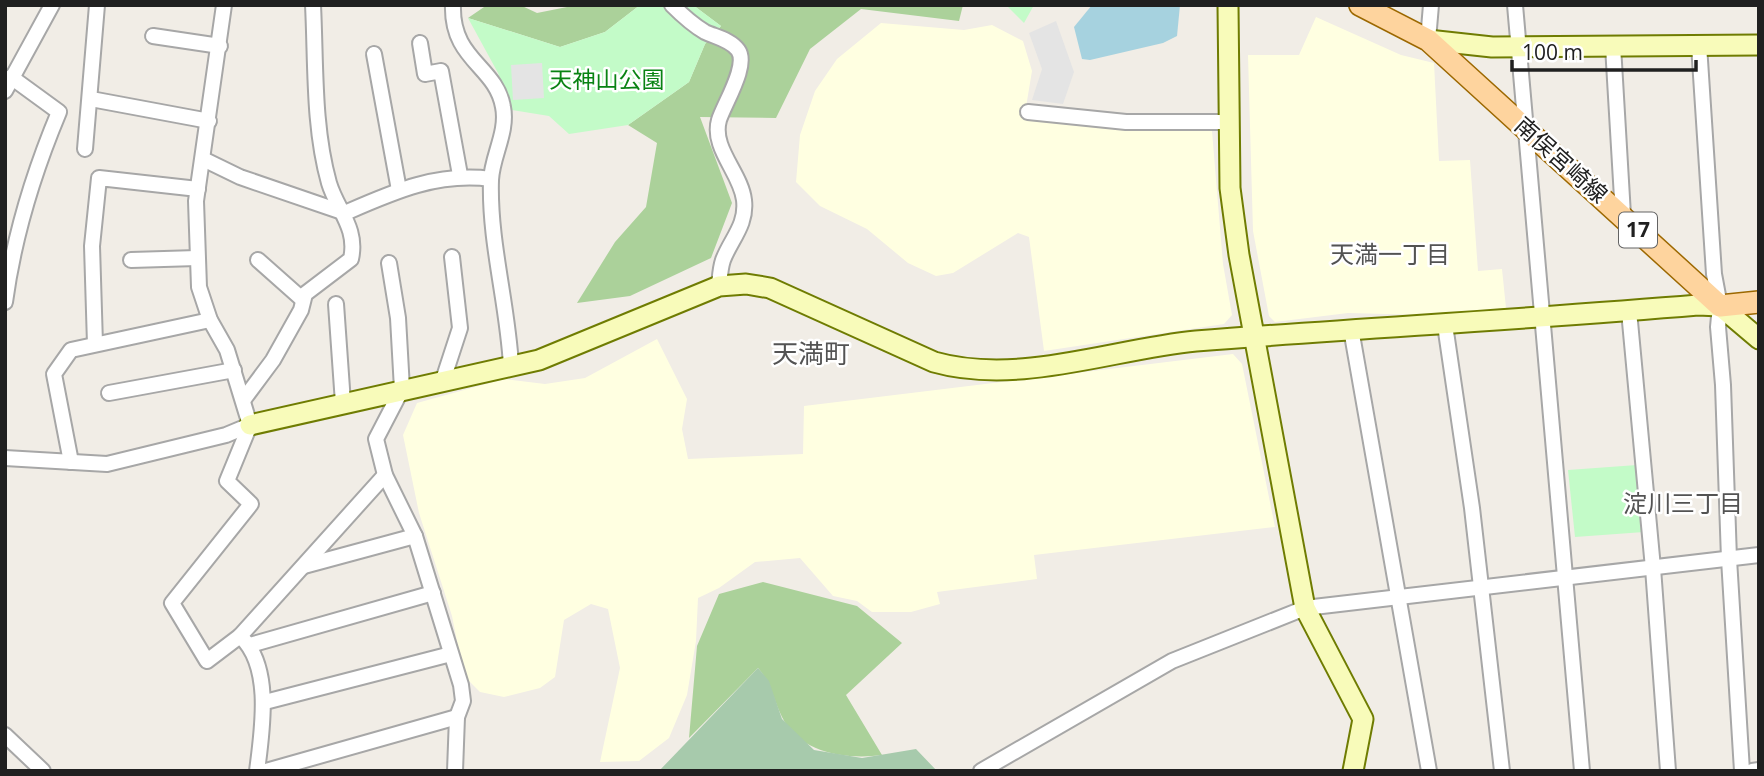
<svg xmlns="http://www.w3.org/2000/svg" width="1764" height="776" viewBox="0 0 1764 776" font-family="'Open Sans','Noto Sans JP',sans-serif">
<style>
.education{fill:#ffffe1}
.forest{fill:#abd19a}
.cemetery{fill:#a7caac}
.park{fill:#c3fbc8}
.parking{fill:#e4e4e4}
.water{fill:#a6d2df}
.lines{fill:none;stroke-linecap:round;stroke-linejoin:round}
.street-casing{stroke:#a7a7a7;stroke-width:18}
.secondary-casing{stroke:#6f7c02;stroke-width:23}
.primary-casing{stroke:#9c6800;stroke-width:24}
.street{stroke:#fff;stroke-width:14}
.secondary{stroke:#f8fbba;stroke-width:19}
.primary{stroke:#fed49e;stroke-width:21}
.labels{text-anchor:middle;stroke-width:5;stroke-linejoin:round;paint-order:stroke}
.shield{fill:#fff;stroke:#636363;stroke-width:2}
.shield-label{font-size:21px;font-weight:bold;fill:#202020}
.park-label{font-size:23px;fill:#098313;stroke:#fff}
.street-label{font-size:23px;fill:#202020;stroke:#fff}
.neighbourhood-label{font-size:24px;fill:#535353;stroke:#fff}
.quarter-label{font-size:26px;fill:#535353;stroke:#fff}
</style>
<rect width="100%" height="100%" fill="#f1ede6"/>
<g class="education">
<polygon points="1316,17 1401,55 1434,63 1439,161 1470,160 1478,271 1502,269 1506,308 1424,315 1348,313 1275,322 1269,316 1253,231 1248,55 1299,55"/>
<polygon points="881,23 964,30 992,25 1023,41 1032,71 1024,119 1112,129 1212,131 1223,264 1232,315 1224,324 1044,351 1029,237 1018,233 953,273 936,276 908,263 867,229 820,206 796,182 800,135 815,91 837,59"/>
<polygon points="657,339 687,399 682,429 688,459 803,454 804,406 1233,354 1242,364 1275,527 1034,555 1037,579 937,592 940,604 911,612 872,612 857,601 833,596 800,558 755,562 719,588 698,598 696,641 687,695 669,738 639,761 600,762 620,668 608,609 591,604 564,620 555,677 540,688 504,697 480,692 464,676 452,616 419,513 403,435 417,403 504,379 545,384 585,378"/>
</g>
<g class="forest">
<polygon points="487,5 520,5 537,13 577,5 640,5 605,32 560,47 468,18"/>
<polygon points="693,5 963,5 959,21 861,9 810,49 776,118 700,117 732,203 711,258 630,296 577,303 615,242 646,207 657,143 628,125 689,82 705,44 721,26"/>
<path d="M 763,582 L 857,606 L 902,643 L 846,695 L 882,755 C 847,760 799,753 782,717 C 773,699 772,684 758,668 L 689,738 L 697,646 L 719,594 Z"/>
</g>
<polygon class="cemetery" points="758,668 769,681 782,719 814,750 862,758 916,749 937,771 659,771"/>
<g class="park">
<polygon points="640,5 693,5 721,26 705,44 689,82 628,125 569,134 549,116 512,110 498,73 468,18 560,47 605,32"/>
<polygon points="1006,5 1034,5 1024,23"/>
<polygon points="1637,465 1644,532 1575,537 1568,470"/>
</g>
<g class="parking">
<polygon points="1056,21 1074,72 1063,104 1032,100 1042,69 1029,33"/>
<polygon points="542,63 544,98 513,100 511,65"/>
</g>
<polygon class="water" points="1092,5 1180,5 1177,36 1163,43 1090,60 1082,59 1074,27"/>
<g class="lines">
<g class="street-casing">
<g id="street">
<polyline points="224,5 196,201 199,287 210,320 227,350 250,425 227,481 251,504 172,603 207,661 240,636"/>
<path d="M 453,5 C 451,60 496,66 503,107 C 508,132 492,156 491,180 C 489,242 508,305 511,366"/>
<path d="M 672,5 C 682,15 693,25 705,32 C 716,37 731,40 738,50 C 749,65 724,104 719,120 C 711,148 741,173 744,200 C 747,225 731,239 723,260 C 720,269 720,277 719,286"/>
<polyline points="1515,5 1582,771"/>
<polyline points="153,36 220,46"/>
<polyline points="1428,40 1431,5"/>
<polyline points="420,43 425,74 441,71 460,175"/>
<polyline points="1699,45 1714,274 1720,306 1718,327 1723,385 1729,559 1742,771"/>
<polyline points="1613,46 1623,215"/>
<polyline points="374,54 399,190"/>
<polyline points="5,91 52,5"/>
<polyline points="91,99 209,121"/>
<polyline points="1028,112 1126,122 1231,122"/>
<polyline points="85,149 97,5"/>
<path d="M 203,159 L 240,177 L 345,213 C 393,192 437,172 491,179"/>
<polyline points="131,260 197,258"/>
<polyline points="258,260 302,299"/>
<polyline points="389,263 398,318 402,389 376,439 385,475 415,536 461,685 463,701 457,717 455,771"/>
<path d="M 5,302 C 14,236 33,174 59,112 L 11,77"/>
<polyline points="336,304 343,403"/>
<polyline points="1629,311 1653,568 1668,771"/>
<polyline points="1445,325 1472,508 1502,771"/>
<polyline points="1351,329 1429,771"/>
<polyline points="95,344 92,246 99,178 198,189"/>
<polyline points="443,380 460,328 452,257"/>
<polyline points="109,393 234,370"/>
<path d="M 244,399 L 273,360 L 301,310 L 305,294 L 351,259 C 358,228 337,210 329,183 C 313,126 316,64 313,5"/>
<polyline points="5,458 107,464 226,435 250,425"/>
<polyline points="71,462 54,374 71,350 210,320"/>
<polyline points="304,566 415,536"/>
<polyline points="250,645 433,593"/>
<polyline points="265,702 451,654"/>
<polyline points="5,735 43,771"/>
<path d="M 257,771 C 262,731 273,666 240,636 L 385,475"/>
<polyline points="266,771 457,717"/>
<polyline points="981,771 1172,661 1305,608 1759,555"/>
<polyline points="1752,771 1759,770"/>
</g>
</g>
<g class="secondary-casing">
<g id="secondary">
<polyline points="1228,5 1230,188 1239,255 1305,608 1363,719 1353,771"/>
<polyline points="1428,40 1492,47 1759,45"/>
<path d="M 250,425 L 539,360 L 719,286 L 746,284 L 770,288 L 934,362 C 1019,386 1112,349 1196,341 C 1364,328 1531,319 1698,305 L 1720,306 L 1759,339"/>
</g>
</g>
<g class="primary-casing">
<polyline id="primary" points="1360,5 1428,40 1720,306 1759,302"/>
</g>
<use href="#street" class="street"/>
<use href="#secondary" class="secondary"/>
<use href="#primary" class="primary"/>
</g>
<g class="labels">
<rect class="shield" x="1619" y="212.5" width="38" height="35" rx="5"/>
<g class="shield-label">
<text x="1638" y="237">17</text>
</g>
<g class="park-label">
<text x="607" y="88">天神山公園</text>
</g>
<g class="street-label">
<text transform="translate(1561 160) rotate(42)" y="8">南俣宮崎線</text>
</g>
<g class="neighbourhood-label">
<text x="1390" y="263">天満一丁目</text>
<text x="1683" y="512">淀川三丁目</text>
</g>
<g class="quarter-label">
<text x="811" y="363">天満町</text>
</g>
</g>
<rect width="1764" height="776" fill="none" stroke="#202020" stroke-width="14"/>
<path d="M1512 60v10h184v-10" fill="none" stroke="#202020" stroke-width="3.5"/>
<text x="1522" y="60" font-size="21" fill="#202020" stroke="#ffffff" stroke-width="5" paint-order="stroke">100 m</text>
</svg>
